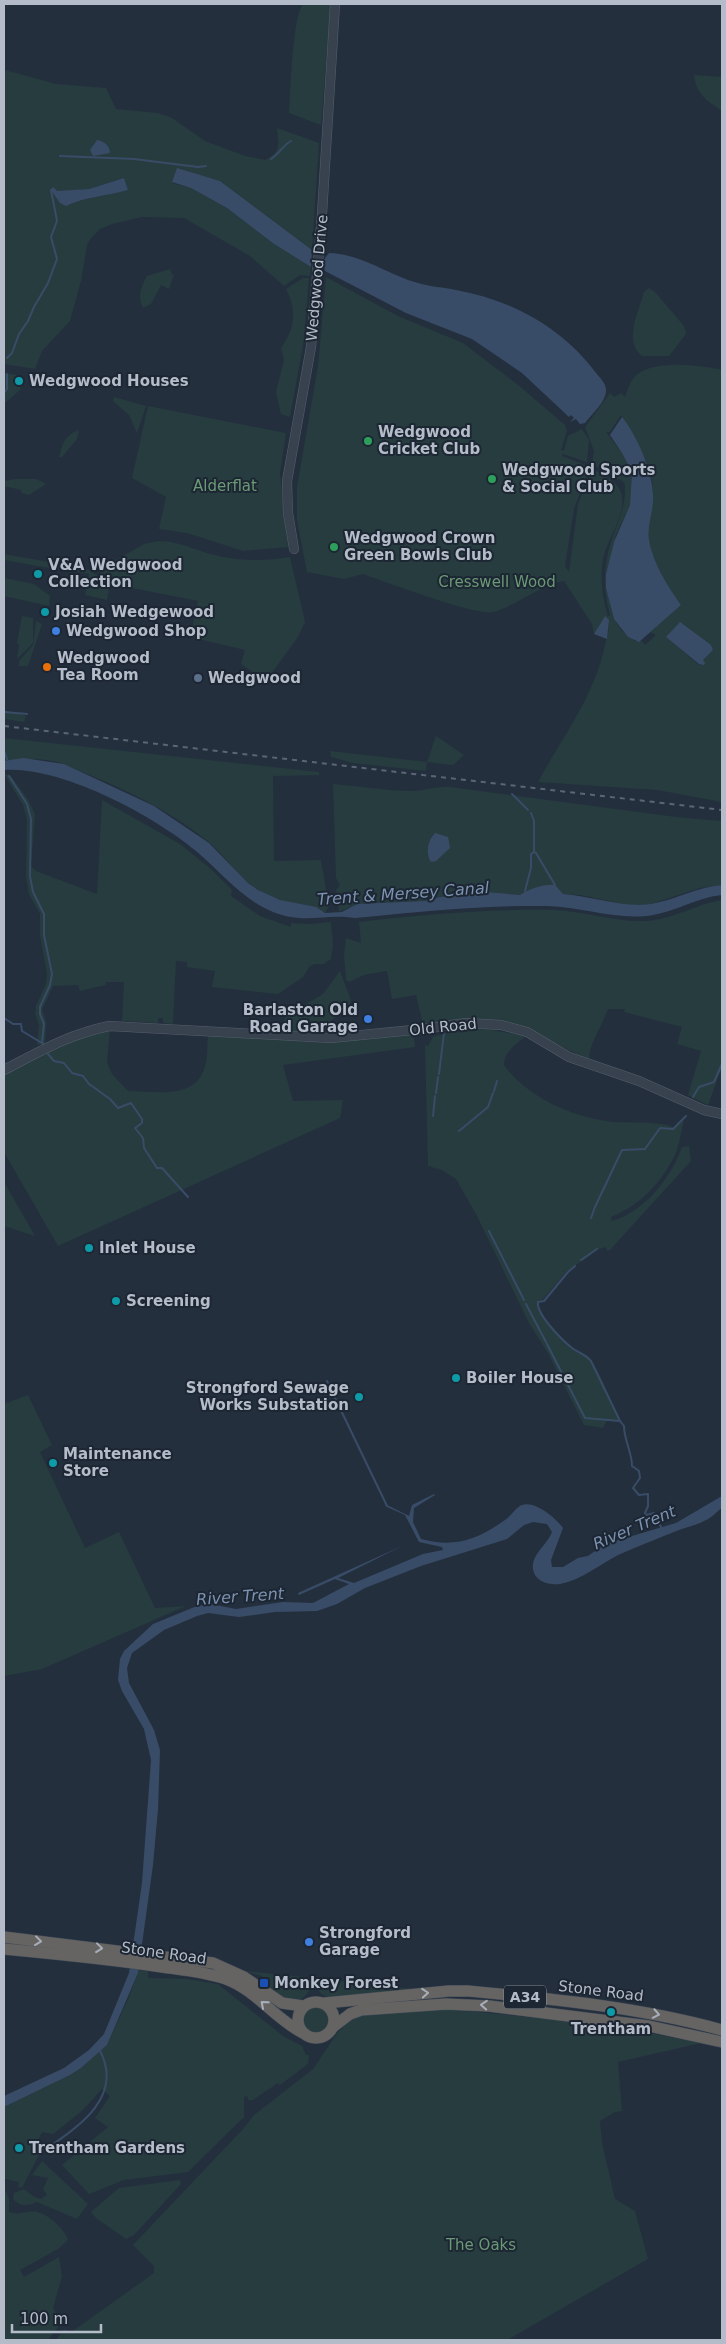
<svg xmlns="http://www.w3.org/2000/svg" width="726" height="2344" viewBox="0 0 726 2344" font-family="'DejaVu Sans',sans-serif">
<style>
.green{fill:#263c3f;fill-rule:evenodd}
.water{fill:#394c67}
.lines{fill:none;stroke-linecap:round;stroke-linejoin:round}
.stream{stroke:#394c67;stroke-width:2}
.tertiary-casing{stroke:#565f6c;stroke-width:10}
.trunk-casing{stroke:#434c59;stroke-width:12}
.tertiary{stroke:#38414e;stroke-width:9}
.trunk{stroke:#656462;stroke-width:11}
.rail{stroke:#5a6575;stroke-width:2;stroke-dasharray:5 5;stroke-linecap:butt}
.oneway{stroke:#a8afba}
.culture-dot{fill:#0f9aa8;stroke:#1d2633;stroke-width:2}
.leisure-dot{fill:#2e9e5b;stroke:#1d2633;stroke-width:2}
.shop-dot{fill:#3f7fe0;stroke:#1d2633;stroke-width:2}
.food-dot{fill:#e8710a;stroke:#1d2633;stroke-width:2}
.service-dot{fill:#5c6f8a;stroke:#1d2633;stroke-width:2}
.transit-dot{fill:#1a4fb4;stroke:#1d2633;stroke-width:2}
.labels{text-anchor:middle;stroke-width:4;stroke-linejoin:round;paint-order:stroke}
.shield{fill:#1d2633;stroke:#878f9c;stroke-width:1}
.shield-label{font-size:14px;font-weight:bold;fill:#b4bcc9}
.street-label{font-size:15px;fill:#b4bcc9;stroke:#1d2633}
.poi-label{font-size:15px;font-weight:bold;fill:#b4bcc9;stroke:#1d2633;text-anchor:start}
.park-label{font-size:15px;fill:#6b9a76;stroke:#1d2633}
.water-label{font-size:16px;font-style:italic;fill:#7c92b1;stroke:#1d2633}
</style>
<rect width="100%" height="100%" fill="#242f3e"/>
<g class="green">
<path d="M 4,4 L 5,70 L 56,84 L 106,88 L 116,109 L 158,113 L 172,118 L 205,141 L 245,156 L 265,160 C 282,151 278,145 277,128 L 319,143 L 312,250 L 220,181 L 195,174 L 172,183 L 191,188 L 227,208 L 274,244 L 311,267 L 310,276 L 300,275 L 284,286 L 250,256 L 184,218 L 142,217 L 112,224 L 100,229 L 91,238 L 87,245 L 81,281 L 70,321 L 42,351 L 35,369 L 4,364 ZM 124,178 L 128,190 C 118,193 73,201 70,204 L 68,191 L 89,189 Z"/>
<path d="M 303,4 L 331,4 L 321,125 L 289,113 C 291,91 292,19 303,4 Z"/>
<path d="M 694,75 L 722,77 L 722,111 C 707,101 696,94 694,75 Z"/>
<path d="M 170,269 L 172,274 L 168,276 L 174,274 L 169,289 L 161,285 L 151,304 L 143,308 C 137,296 141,287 147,276 Z"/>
<path d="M 326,277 L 398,316 L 463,343 L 517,384 L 565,425 L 567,431 L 561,450 L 564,451 L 568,436 L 582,429 L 589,440 L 587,462 L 563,454 L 562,456 L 590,467 L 574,509 L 565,566 L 569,572 L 578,504 L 592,469 C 601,473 615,480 620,490 C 630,511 607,538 603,559 C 600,578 602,598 608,616 L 610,615 C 603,590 603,567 611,542 C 618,520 626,509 625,485 L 624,482 L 592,464 L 594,451 L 585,427 L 610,393 L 614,397 L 621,393 L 625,397 C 627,392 629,384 633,379 C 648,358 700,365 722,370 L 722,802 L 657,790 L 538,782 C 563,736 594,697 605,645 C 608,634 611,626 605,616 L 594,634 L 592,624 L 564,581 C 538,586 518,605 493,612 C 476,616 386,582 363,574 L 344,579 L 307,572 L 297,521 L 297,487 L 318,366 ZM 621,415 C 632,436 648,458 652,481 C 655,498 649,512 648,528 C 647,555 666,583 681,605 L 650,632 L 656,635 L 645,645 L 641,640 L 635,641 L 622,631 L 614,619 L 611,609 L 606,574 L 616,535 L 630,505 L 632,472 L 622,453 L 606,432 L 610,432 ZM 666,637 L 711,645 L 713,650 L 703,660 L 704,665 L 698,664 Z"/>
<path d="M 303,278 L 309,278 L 304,340 L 290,417 L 281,414 L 276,392 L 284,360 L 281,348 C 295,329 297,310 286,289 Z"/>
<path d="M 649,288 L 655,292 L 684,326 L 686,334 L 669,356 L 642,356 C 623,341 639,311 644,292 Z"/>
<polygon points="4,373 17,375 16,383 21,385 20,390 4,404"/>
<polygon points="114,397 146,406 137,433 129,415 113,401"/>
<polygon points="148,406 286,433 280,473 288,547 243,551 187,533 159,529 166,497 132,478"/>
<path d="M 79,430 L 77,439 L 62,457 L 59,457 C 62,444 65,435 79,430 Z"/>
<polygon points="15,479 36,479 46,484 29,495 22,493 21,490 4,486 4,481"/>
<path d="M 159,541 C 176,541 188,547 204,552 C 232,561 262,562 290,557 L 305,622 L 298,637 L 266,681 L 241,664 L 245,650 L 190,637 L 198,601 L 127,587 L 90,567 L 118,559 L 144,544 Z"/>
<polygon points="4,554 72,566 71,572 4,560"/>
<polygon points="74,567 87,569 110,584 107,600 85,595 89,574 74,571"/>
<polygon points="4,578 34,584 50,596 49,606 4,596"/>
<polygon points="22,616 33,618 33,643 17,659 19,644 17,643"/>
<polygon points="36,621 42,624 28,666 19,666 19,661 33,645"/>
<polygon points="4,710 26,716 24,722 4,719"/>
<polygon points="436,736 464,755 453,765 427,762 426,771 353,763 331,757 330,751 427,762"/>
<path d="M 4,738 L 319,772 L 319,775 L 273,776 L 274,861 L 321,860 L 329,906 L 325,913 C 303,905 278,903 257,889 C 239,878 227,858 211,844 C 174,813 129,791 85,773 C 74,769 64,763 53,761 C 32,757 23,761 4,761 Z"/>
<polygon points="4,774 10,775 27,798 35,814 31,866 36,871 97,894 102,800 180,844 211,869 232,890 231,896 260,916 291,927 291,923 310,924 331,922 333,946 331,959 324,964 315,964 310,966 303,977 278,994 212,987 215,971 187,967 187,962 176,961 173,1024 163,1023 163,1018 158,1018 158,1023 122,1021 124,982 106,982 106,985 80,991 78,985 53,986 42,1010 46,1021 45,1044 37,1045 39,1025 35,1014 36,1006 46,984 47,974 40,935 40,914 29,894 26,876 27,820 23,805"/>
<path d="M 333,784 C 359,786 386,791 412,791 C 426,791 436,786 450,787 L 676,817 L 722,821 L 722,885 L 700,888 L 651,904 L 628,905 L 580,895 L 563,894 L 552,885 L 525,891 L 520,895 L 486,892 L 440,897 L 425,901 L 357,904 L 339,912 L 336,890 L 340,885 L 336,878 Z"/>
<path d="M 722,900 L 722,1067 L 708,1105 L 688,1095 L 701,1051 L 677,1044 L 682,1027 L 624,1012 L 625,1009 L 608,1009 C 602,1027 590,1040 589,1060 L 533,1032 L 460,1020 L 423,1024 L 416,995 L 392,999 L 387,971 L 364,975 L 349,982 L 346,980 L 344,955 L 346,938 L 361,943 L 359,922 C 424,914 489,909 554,910 C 585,911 614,922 645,921 C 672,920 696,904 722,900 Z"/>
<path d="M 340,971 L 351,1000 L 346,1014 C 334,1016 326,1022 325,1035 L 279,1030 L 287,1015 L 323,994 Z"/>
<path d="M 486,1029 L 526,1036 C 517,1044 504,1051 504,1065 C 526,1097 576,1119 614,1122 C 628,1123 665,1121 674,1128 L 684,1119 C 681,1131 680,1145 674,1157 C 661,1183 639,1206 611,1217 L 612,1221 C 644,1212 671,1178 682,1147 L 689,1146 L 691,1161 L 610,1250 L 607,1251 L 606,1247 L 593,1251 L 591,1255 L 567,1271 L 543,1299 L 538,1302 C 536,1314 564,1343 574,1349 C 579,1352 584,1353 588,1356 C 598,1367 613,1406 621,1421 L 607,1420 L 603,1428 L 584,1425 L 548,1353 L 529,1323 L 477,1216 L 456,1179 L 442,1170 L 428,1166 L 425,1045 L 428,1046 L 433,1037 C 451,1031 467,1030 486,1029 Z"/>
<path d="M 110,1030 L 107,1062 L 112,1074 L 128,1091 C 155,1091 196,1101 205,1066 C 208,1057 207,1045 208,1035 L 409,1035 L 414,1038 L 415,1047 L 283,1065 L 293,1101 L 343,1100 L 340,1118 L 58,1246 L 4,1152 L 4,1073 L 61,1043 Z"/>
<polygon points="4,1182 35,1236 4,1226"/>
<polygon points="28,1395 52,1445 40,1452 85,1548 119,1532 155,1608 186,1606 42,1669 4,1676 4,1404"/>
<polygon points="139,1970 148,1971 148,1978 187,1979 218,1984 283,2036 302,2046 306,2055 309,2055 308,2064 280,2085 278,2083 253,2100 248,2100 247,2096 244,2097 244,2117 188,2172 124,2180 89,2194 62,2165 108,2127 95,2118 110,2096 102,2089 83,2110 53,2134 42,2132 35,2148 41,2151 22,2188 18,2187 19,2182 6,2179 4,2181 4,2107 70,2075 81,2068 107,2045 129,1997"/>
<path d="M 244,1971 L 304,1977 L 310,1981 C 311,1990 307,1996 299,2000 L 280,1997 L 267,1985 L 267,1981 L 262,1976 Z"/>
<path d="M 322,1979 L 413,1989 C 392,1991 344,2001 326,1996 C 320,1995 318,1990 317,1985 Z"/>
<circle cx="316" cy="2020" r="13"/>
<polygon points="451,2009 614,2026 701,2043 618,2062 622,2111 615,2112 600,2121 602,2143 615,2199 635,2211 648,2259 507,2340 56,2340 64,2329 70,2333 154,2273 154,2266 133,2245 243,2129 254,2115 313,2069 338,2032 355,2016"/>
<path d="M 42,2161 L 88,2204 L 77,2219 L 37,2202 C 27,2206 21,2207 13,2199 L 14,2193 L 24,2189 L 33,2196 L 41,2199 L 47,2195 L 43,2189 L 48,2178 L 32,2175 Z"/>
<polygon points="180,2180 181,2184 134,2235 126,2239 96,2218 91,2212 119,2188"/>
<path d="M 6,2191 L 9,2199 L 9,2212 C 19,2216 28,2210 37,2212 C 49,2215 65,2229 68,2240 L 58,2249 L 20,2270 L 24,2277 L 59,2257 L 62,2276 L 53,2308 L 57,2316 L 58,2327 L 48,2340 L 4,2340 L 4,2192 Z"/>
</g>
<g class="water">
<path d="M 97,140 C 104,141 110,146 110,153 L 93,156 L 90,150 Z"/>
<polygon points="177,168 220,181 312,250 311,267 274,244 227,208 191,188 172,182"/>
<path d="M 124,178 L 128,190 C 108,196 84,197 66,206 L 60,203 L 51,190 L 53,187 L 57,191 L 89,189 Z"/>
<path d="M 329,253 C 362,254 388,275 418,283 C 430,287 443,287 456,290 C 511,300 562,327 596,373 C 601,379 609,386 605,396 C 602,405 591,415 585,423 L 580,424 L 576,419 L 570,422 L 574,418 L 571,415 L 569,417 L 522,373 L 472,339 L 406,313 L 325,271 L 323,261 Z"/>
<path d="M 622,417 C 638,437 655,476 653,502 C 652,515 647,527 649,540 C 653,564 668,586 681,605 L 639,642 L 628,637 L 614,619 L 606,588 L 606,574 L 614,542 L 630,505 L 632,472 L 622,453 L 610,435 Z"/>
<polygon points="605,616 609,620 607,639 594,634"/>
<polygon points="680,622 711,645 713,650 703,660 705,663 704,665 699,664 666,637"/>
<path d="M 23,758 L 64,764 L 154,806 L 209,843 L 248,883 L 258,890 L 280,900 L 316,907 L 325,913 L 342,912 L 357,904 L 425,901 L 440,897 L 486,892 L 520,895 C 529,889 544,884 555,885 L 563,894 C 592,896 621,908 651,904 C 675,900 697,887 722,885 L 722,895 C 698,897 677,911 653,915 C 619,921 583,907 548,906 C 484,905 419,912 355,918 C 324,913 306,925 273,912 C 243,900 221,872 196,851 C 153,815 61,766 4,770 L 4,761 Z"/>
<path d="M 435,833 L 448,837 L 450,848 L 436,861 L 431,862 C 425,853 428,840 435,833 Z"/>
<path d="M 434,1494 L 435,1495 L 414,1508 L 413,1522 L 421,1539 C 454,1548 477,1540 505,1520 C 511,1516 515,1508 522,1505 C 535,1500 557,1519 563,1528 L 551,1560 L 552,1567 L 563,1567 L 578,1558 L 588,1556 L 605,1544 L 676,1523 L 722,1496 L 722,1508 C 716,1512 712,1518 704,1521 C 697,1525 687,1527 679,1530 C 659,1538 638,1546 618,1555 C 599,1565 581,1580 560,1584 C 549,1585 535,1582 533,1569 C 531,1555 547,1545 552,1532 L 547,1524 L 533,1522 L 524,1525 L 507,1539 L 421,1566 L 365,1588 L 337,1604 L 317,1611 L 275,1612 L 239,1617 L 208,1613 L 197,1616 L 164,1630 L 132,1653 L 127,1668 L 129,1683 L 154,1730 L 160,1750 L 158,1809 L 153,1865 L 138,1973 L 107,2045 L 81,2068 L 70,2075 L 4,2107 L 4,2096 L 64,2068 L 89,2050 L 104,2034 L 129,1973 L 142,1883 L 151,1760 L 144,1729 L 122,1691 L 118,1680 L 120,1659 L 124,1651 L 153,1624 L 197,1606 L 210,1604 L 236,1609 L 283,1602 L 313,1603 L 349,1584 L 335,1579 L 299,1595 L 298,1593 L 402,1546 L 338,1578 L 354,1583 L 423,1554 L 443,1550 L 442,1547 L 419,1542 L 405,1515 L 387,1507 L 387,1505 L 409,1516 L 412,1505 Z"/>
</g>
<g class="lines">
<g class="stream">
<polyline points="60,156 134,159 198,167 206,166"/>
<path d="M 271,159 C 279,154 282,146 291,141"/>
<polyline points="7,358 12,353 19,334 28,321 34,307 48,283 57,259 51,237 57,221 51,190"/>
<polyline points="4,393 7,389 7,374"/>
<polyline points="4,712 27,714"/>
<polyline points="4,751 7,759"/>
<polyline points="9,776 27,804 31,819 30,876 33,892 44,914 44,935 52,974 50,985 40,1007 40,1014 44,1024 42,1042 44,1045"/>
<polyline points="512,794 528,810"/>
<polyline points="531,813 534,821 534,852 536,853 555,885"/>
<polyline points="525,891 531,868 531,854 534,852"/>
<polyline points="4,1018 13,1024 21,1024 22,1031 42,1043"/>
<polyline points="722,1044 722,1048"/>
<polyline points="48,1054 54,1061 64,1063 72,1073 83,1076 89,1084 110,1099 118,1108 131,1103 142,1119 142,1123 135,1128 143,1138 144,1148 157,1168 162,1168 188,1197"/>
<polyline points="439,1074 444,1033"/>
<polyline points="494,1091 497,1081"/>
<polyline points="436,1093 438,1077"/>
<polyline points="693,1097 699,1087 714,1082 722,1064"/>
<polyline points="433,1116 435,1096"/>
<polyline points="459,1131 488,1107 493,1093"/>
<polyline points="591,1218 595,1207 622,1150 645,1149 660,1128 673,1129 686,1116"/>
<polyline points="489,1231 524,1300"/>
<polyline points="581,1260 597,1249"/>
<path d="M 575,1266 L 568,1272 L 544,1301 L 538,1302 C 536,1314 562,1340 572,1348 C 579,1353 585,1354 591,1361 L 620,1421"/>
<polyline points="526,1304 546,1342"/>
<path d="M 547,1344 L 585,1418 L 620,1421 L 624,1426 C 624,1440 632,1452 632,1466 L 639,1471 L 640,1478 L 633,1488 L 639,1495 L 648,1494 L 648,1506 L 645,1513 L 646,1515 L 654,1513 L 662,1529"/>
<polyline points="327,1381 333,1394"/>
<polyline points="335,1398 387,1506"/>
<path d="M 44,2150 C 80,2127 125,2095 99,2049"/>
</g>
<g class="tertiary-casing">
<g id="tertiary">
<polyline points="294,549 288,513 287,481 311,347 322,214 335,4"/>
<path d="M 4,1070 C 41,1051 67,1035 109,1026 L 331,1038 L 423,1029 L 466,1023 L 501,1025 L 527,1032 L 569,1057 L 639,1081 L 704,1110 L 722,1114"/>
</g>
</g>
<g class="trunk-casing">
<g id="trunk">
<polyline points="4,1937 213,1963 244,1977 282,2003 303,2006"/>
<path d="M 4,1949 C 57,1954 110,1959 162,1967 C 183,1970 205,1972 226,1979 C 256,1990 275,2019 303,2033"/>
<circle cx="316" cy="2020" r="18"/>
<path d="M 325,2003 L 449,1991 L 468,1991 C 553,1999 639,2007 722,2030"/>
<polyline points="333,2027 350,2014 361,2010 446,2004 489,2006 649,2026 722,2042"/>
</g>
</g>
<use href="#tertiary" class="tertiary"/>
<use href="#trunk" class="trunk"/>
<polyline class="rail" points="4,726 722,810"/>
</g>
<defs><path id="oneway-chevron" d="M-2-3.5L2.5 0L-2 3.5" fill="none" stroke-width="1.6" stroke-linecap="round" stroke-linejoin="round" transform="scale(1.25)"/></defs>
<g class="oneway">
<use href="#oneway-chevron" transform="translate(38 1941) rotate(7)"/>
<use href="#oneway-chevron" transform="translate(99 1948) rotate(6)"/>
<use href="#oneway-chevron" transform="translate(425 1993) rotate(-5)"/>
<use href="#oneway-chevron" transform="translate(264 2004) rotate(-139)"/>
<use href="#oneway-chevron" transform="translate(484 2005) rotate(-176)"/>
<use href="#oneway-chevron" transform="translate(656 2014) rotate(11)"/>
</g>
<g class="culture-dot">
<circle cx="19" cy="381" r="5"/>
<circle cx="38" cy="574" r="5"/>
<circle cx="45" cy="612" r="5"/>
<circle cx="89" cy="1248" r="5"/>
<circle cx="116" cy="1301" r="5"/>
<circle cx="456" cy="1378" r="5"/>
<circle cx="359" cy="1397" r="5"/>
<circle cx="53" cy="1463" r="5"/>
<circle cx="611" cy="2012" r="5"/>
<circle cx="19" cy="2148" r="5"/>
</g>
<g class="leisure-dot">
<circle cx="368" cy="441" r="5"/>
<circle cx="492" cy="479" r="5"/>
<circle cx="334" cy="547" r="5"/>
</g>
<g class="shop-dot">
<circle cx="56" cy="631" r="5"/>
<circle cx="368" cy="1019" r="5"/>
<circle cx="309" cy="1942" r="5"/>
</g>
<circle class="food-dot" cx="47" cy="667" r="5"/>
<circle class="service-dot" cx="198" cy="678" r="5"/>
<rect class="transit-dot" x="259" y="1978" width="10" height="10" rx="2.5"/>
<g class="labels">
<rect class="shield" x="504" y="1985.5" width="42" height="23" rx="4"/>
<g class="shield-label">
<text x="525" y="2002">A34</text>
</g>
<g class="street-label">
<text transform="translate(317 278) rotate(-85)" y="5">Wedgwood Drive</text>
<text transform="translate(443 1027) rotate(-6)" y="5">Old Road</text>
<text transform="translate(164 1953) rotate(8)" y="5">Stone Road</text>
<text transform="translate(601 1991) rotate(7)" y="5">Stone Road</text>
</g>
<g class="poi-label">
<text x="29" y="386">Wedgwood Houses</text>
<text x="378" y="437">Wedgwood<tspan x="378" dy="17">Cricket Club</tspan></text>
<text x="502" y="475">Wedgwood Sports<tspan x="502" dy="17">&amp; Social Club</tspan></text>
<text x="344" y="543">Wedgwood Crown<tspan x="344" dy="17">Green Bowls Club</tspan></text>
<text x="48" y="570">V&amp;A Wedgwood<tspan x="48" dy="17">Collection</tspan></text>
<text x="55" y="617">Josiah Wedgewood</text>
<text x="66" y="636">Wedgwood Shop</text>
<text x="57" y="663">Wedgwood<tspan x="57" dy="17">Tea Room</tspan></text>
<text x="208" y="683">Wedgwood</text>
<text x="358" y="1015" text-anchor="end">Barlaston Old<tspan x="358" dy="17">Road Garage</tspan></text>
<text x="99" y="1253">Inlet House</text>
<text x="126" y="1306">Screening</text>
<text x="466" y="1383">Boiler House</text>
<text x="349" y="1393" text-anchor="end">Strongford Sewage<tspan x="349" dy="17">Works Substation</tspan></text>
<text x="63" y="1459">Maintenance<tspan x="63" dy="17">Store</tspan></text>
<text x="319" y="1938">Strongford<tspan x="319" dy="17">Garage</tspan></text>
<text x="274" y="1988">Monkey Forest</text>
<text x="611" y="2034" text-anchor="middle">Trentham</text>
<text x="29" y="2153">Trentham Gardens</text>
</g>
<g class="park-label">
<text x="225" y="491">Alderflat</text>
<text x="497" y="587">Cresswell Wood</text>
<text x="481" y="2250">The Oaks</text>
</g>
<g class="water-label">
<text transform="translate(403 893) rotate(-4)" y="6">Trent &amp; Mersey Canal</text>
<text transform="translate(634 1527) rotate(-23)" y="6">River Trent</text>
<text transform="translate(240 1596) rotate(-4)" y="6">River Trent</text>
</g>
</g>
<rect width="726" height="2344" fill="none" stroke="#b4bcc9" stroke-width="10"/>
<path d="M12 2324v8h89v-8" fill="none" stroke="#b4bcc9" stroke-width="2.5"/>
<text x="20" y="2324" font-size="15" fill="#b4bcc9" stroke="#1d2633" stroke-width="4" paint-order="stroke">100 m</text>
</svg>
